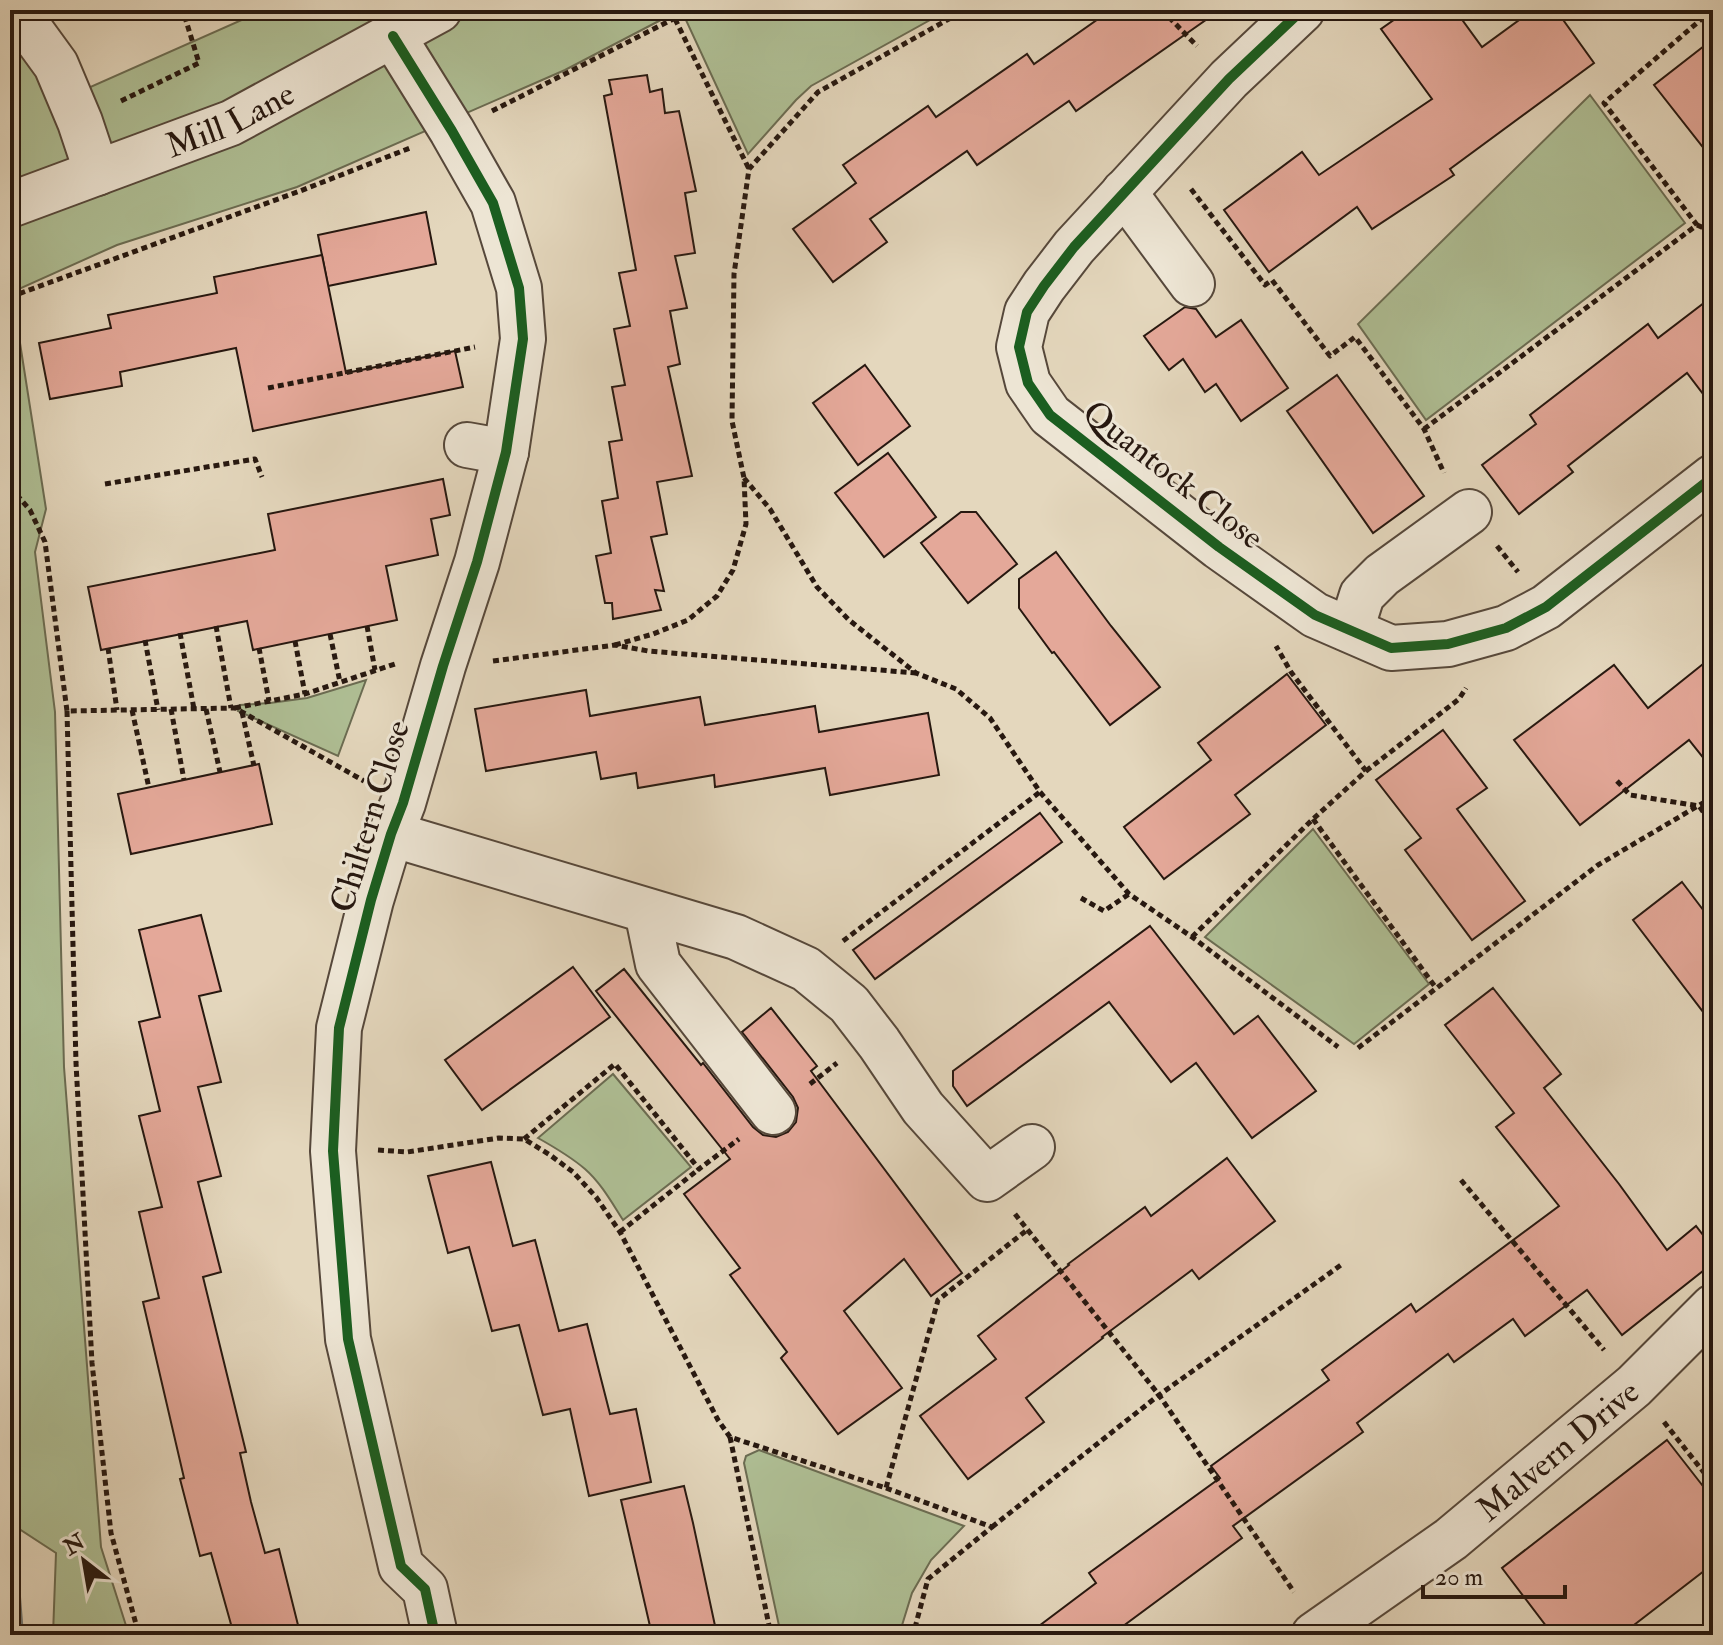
<svg xmlns="http://www.w3.org/2000/svg" width="1723" height="1645" viewBox="0 0 1723 1645" font-family="'IM FELL Double Pica',serif">
<style>
.green{fill:#afbf95;stroke:#6b6c52;stroke-width:2}
.lines{fill:none;stroke-linecap:round;stroke-linejoin:round}
.stream{stroke:#6c7777;stroke-width:14}
.building{fill:#e4a899;stroke:#271810;stroke-width:2}
.minor-casing{stroke:#56483b;stroke-width:48}
.path{stroke:#271810;stroke-width:5;stroke-dasharray:6 4;stroke-linecap:butt}
.minor{stroke:#ede5d4;stroke-width:44}
.cycleway-casing{stroke:#ede5d4;stroke-width:15}
.cycleway{stroke:#1b5e20;stroke-width:10}
.labels{text-anchor:middle;stroke-width:6;stroke-linejoin:round;paint-order:stroke}
.street-label{font-size:34px;fill:#271810;stroke:#ede5d4}
</style>
<rect width="100%" height="100%" fill="#e4d7bd"/>
<filter id="stains"><feTurbulence type="fractalNoise" baseFrequency=".0025" numOctaves="4"/><feColorMatrix values="0 0 0 0 .2 0 0 0 0 .09 0 0 0 0 .02 0 0 0 .5 -.17"/></filter>
<radialGradient id="worn" r=".72"><stop offset=".6" stop-color="#630" stop-opacity="0"/><stop offset="1" stop-color="#630" stop-opacity=".3"/></radialGradient>
<g class="green">
<polygon points="264,10 680,10 565,70 297,187 117,245 12,292 46,509 35,552 55,712 64,1067 101,1547 129,1635 53,1635 56,1553 10,1523 10,700 16,689 10,651 10,39 38,77 50,105"/>
<polygon points="700,10 948,10 811,86 796,100 748,154 685,18"/>
<polygon points="1590,95 1685,223 1426,420 1358,324"/>
<polygon points="366,680 338,756 238,711 240,705 270,703 307,698"/>
<polygon points="1313,829 1429,984 1354,1044 1205,937"/>
<path d="M 613,1074 L 691,1167 L 623,1220 C 612,1203 601,1183 585,1169 C 571,1157 554,1147 538,1138 Z"/>
<polygon points="759,1450 964,1526 931,1560 912,1593 899,1635 781,1635 744,1463 746,1456"/>
</g>
<g class="lines">
<polyline class="stream" points="10,1569 12,1572 17,1635"/>
</g>
<g class="building">
<polygon points="1111,10 1220,10 1076,111 1069,101 977,165 967,151 870,219 887,242 833,282 793,229 856,183 843,165 928,106 936,117 1027,54 1034,64"/>
<polygon points="1408,10 1455,10 1482,47 1533,10 1556,10 1594,63 1450,169 1454,175 1372,229 1357,207 1269,272 1224,210 1302,152 1319,175 1432,99 1381,29"/>
<polygon points="1713,39 1713,160 1654,85"/>
<polygon points="647,75 650,92 662,89 665,113 679,111 696,191 685,193 695,253 675,256 687,308 670,311 680,364 668,367 692,476 657,482 667,534 651,537 664,591 655,590 661,610 613,619 612,603 605,603 596,556 611,553 602,501 618,498 609,442 622,440 612,387 625,385 614,329 630,326 619,273 636,270 604,96 612,94 609,80"/>
<polygon points="426,212 436,264 328,286 318,235"/>
<polygon points="322,255 346,373 455,351 463,387 253,431 236,348 120,372 122,386 50,399 39,343 111,328 108,315 217,293 214,277"/>
<polygon points="1713,296 1713,407 1687,373 1568,466 1573,472 1519,514 1482,465 1536,424 1530,415 1648,324 1658,338"/>
<polygon points="1185,307 1196,309 1216,337 1241,320 1288,388 1241,421 1216,384 1205,392 1183,359 1169,370 1144,336"/>
<polygon points="865,365 910,426 858,465 813,403"/>
<polygon points="1337,375 1424,496 1373,533 1287,411"/>
<polygon points="888,453 936,517 884,557 835,493"/>
<polygon points="443,479 450,515 431,519 438,555 386,566 397,620 253,650 247,621 101,650 88,587 275,550 268,514"/>
<polygon points="961,512 976,512 1017,564 968,603 921,543"/>
<polygon points="1056,552 1111,626 1160,687 1110,725 1054,652 1052,653 1019,608 1019,579"/>
<polygon points="1713,656 1713,770 1689,740 1580,825 1514,740 1614,665 1648,708"/>
<polygon points="1287,674 1326,725 1235,795 1250,814 1164,879 1124,827 1211,760 1198,743"/>
<polygon points="586,690 590,716 700,697 705,725 815,706 819,732 928,713 939,775 830,795 825,768 715,787 714,775 638,788 636,773 601,779 596,752 486,771 475,709"/>
<polygon points="1443,730 1487,788 1457,809 1525,901 1472,940 1405,850 1421,838 1376,780"/>
<polygon points="259,764 272,824 131,854 118,794"/>
<polygon points="1040,813 1062,842 875,979 853,950"/>
<polygon points="1682,882 1713,923 1713,1025 1633,920"/>
<polygon points="201,915 221,991 199,996 221,1082 198,1087 221,1176 198,1182 221,1272 203,1277 246,1452 240,1453 251,1502 265,1553 279,1549 298,1625 257,1635 234,1635 211,1553 200,1556 180,1479 184,1478 143,1302 159,1298 139,1212 162,1207 139,1116 160,1111 139,1022 160,1017 139,930"/>
<polygon points="1150,926 1234,1034 1258,1016 1316,1091 1252,1138 1196,1063 1171,1082 1109,1002 967,1106 953,1086 953,1071"/>
<polygon points="573,967 610,1017 482,1110 445,1060"/>
<polygon points="624,969 701,1065 703,1063 753,1127 763,1135 776,1137 788,1132 796,1122 798,1108 793,1097 742,1032 771,1008 817,1066 811,1071 962,1273 931,1296 904,1259 844,1311 902,1388 838,1434 781,1358 787,1352 730,1275 740,1268 684,1194 730,1159 596,991"/>
<polygon points="1493,988 1561,1074 1544,1088 1619,1184 1667,1250 1696,1226 1713,1248 1713,1263 1622,1335 1587,1290 1525,1336 1513,1319 1454,1362 1448,1354 1357,1423 1363,1432 1233,1526 1242,1538 1111,1635 1027,1635 1096,1583 1089,1573 1220,1478 1211,1466 1329,1380 1322,1370 1411,1304 1416,1312 1559,1206 1496,1127 1514,1113 1445,1025"/>
<polygon points="1227,1158 1275,1221 1199,1279 1192,1270 1102,1337 1103,1338 1026,1398 1044,1422 968,1479 920,1416 996,1359 978,1336 1069,1265 1068,1264 1145,1207 1151,1216"/>
<polygon points="491,1162 513,1246 535,1240 559,1331 587,1324 610,1414 636,1409 651,1482 589,1496 570,1409 543,1415 519,1325 492,1331 469,1247 448,1253 428,1176"/>
<polygon points="1667,1440 1713,1499 1713,1564 1621,1635 1553,1635 1502,1568"/>
<polygon points="684,1486 693,1523 717,1635 652,1635 621,1500"/>
</g>
<g class="lines">
<g class="minor-casing">
<g id="minor">
<polyline points="16,10 56,65 80,122 97,173"/>
<polyline points="1302,10 1229,79 1074,247 1044,286 1027,312 1019,347 1028,383 1050,415 1219,547 1315,615 1391,648 1448,644 1506,628 1546,607 1713,477"/>
<polyline points="393,36 452,131 493,203 519,288 523,339 506,452 477,562 443,666 403,803 391,834 371,900 339,1028 333,1151 348,1339 401,1566 425,1589 435,1635"/>
<polyline points="1124,192 1192,284"/>
<path id="s1" d="M 10,205 L 231,123 L 439,10"/>
<polyline points="467,445 506,452"/>
<polyline points="1351,630 1362,595 1382,575 1469,512"/>
<polyline points="391,834 736,937 806,969 849,1004 879,1043 923,1108 987,1179 1032,1147"/>
<polyline points="647,911 658,964 773,1112"/>
<path id="s2" d="M 1314,1635 L 1451,1539 L 1634,1386 L 1713,1307"/>
</g>
</g>
<g class="path">
<polyline points="1162,10 1197,46"/>
<polyline points="675,19 749,169"/>
<polyline points="121,101 199,63 184,14 195,10"/>
<polyline points="492,111 691,10"/>
<polyline points="1191,189 1265,285 1272,280 1330,356 1355,337 1424,429 1444,473"/>
<polyline points="1697,225 1713,232"/>
<polyline points="10,297 300,191 410,148"/>
<polyline points="268,388 475,347"/>
<polyline points="1424,429 1697,225 1604,103 1712,10"/>
<polyline points="744,478 770,509 817,587 849,620 916,673 956,689 990,718 1040,792 1129,894 1192,937 1338,1047"/>
<polyline points="105,484 255,459 262,477"/>
<polyline points="10,487 30,510 45,542 67,711 235,708 364,781"/>
<polyline points="1497,546 1518,572"/>
<polyline points="216,626 231,708"/>
<polyline points="367,626 375,670"/>
<polyline points="180,633 194,709"/>
<polyline points="330,634 340,682"/>
<polyline points="145,640 158,710"/>
<polyline points="295,641 305,694"/>
<polyline points="615,645 653,634 688,620 717,596 733,570 746,524 744,478 732,421 734,274 749,169 818,92 965,10"/>
<polyline points="108,648 117,710"/>
<polyline points="259,648 269,701"/>
<polyline points="493,661 615,645 648,651 916,673"/>
<polyline points="235,708 305,694 395,664"/>
<polyline points="171,709 184,780"/>
<polyline points="206,709 220,772"/>
<polyline points="132,710 149,788"/>
<polyline points="67,711 76,1063 92,1363 111,1533 139,1635"/>
<polyline points="242,712 254,766"/>
<polyline points="1366,771 1459,699 1466,688"/>
<polyline points="1617,781 1630,795 1699,806 1713,825"/>
<polyline points="1313,819 1436,988"/>
<polyline points="1081,898 1104,911 1129,894"/>
<polyline points="1192,937 1313,819 1366,771 1291,672 1276,646"/>
<polyline points="843,941 1040,792"/>
<polyline points="1358,1048 1598,865 1713,797"/>
<polyline points="810,1084 837,1063"/>
<polyline points="524,1139 615,1064 699,1169 739,1139"/>
<polyline points="378,1150 407,1152 499,1138 524,1139 550,1155 573,1172 596,1197 620,1232 718,1420 730,1437 886,1488 938,1300 1027,1230"/>
<polyline points="1461,1180 1604,1350"/>
<polyline points="1015,1214 1159,1395 1294,1592"/>
<polyline points="620,1232 699,1169"/>
<polyline points="1664,1422 1713,1484"/>
<polyline points="730,1437 771,1635"/>
<polyline points="886,1488 992,1527 928,1579 913,1635"/>
<polyline points="992,1527 1159,1395 1341,1265"/>
</g>
<use href="#minor" class="minor"/>
<g class="cycleway-casing">
<g id="cycleway">
<polyline points="1302,10 1229,79 1074,247 1044,286 1027,312 1019,347 1028,383 1050,415 1219,547 1315,615 1391,648 1448,644 1506,628 1546,607 1713,477"/>
<polyline points="393,36 452,131 493,203 519,288 523,339 506,452 477,562 443,666 403,803 391,834 371,900 339,1028 333,1151 348,1339 401,1566 425,1589 435,1635"/>
</g>
</g>
<use href="#cycleway" class="cycleway"/>
</g>
<g class="labels">
<g class="street-label">
<text dy="12" stroke="none"><textPath href="#s1" startOffset="236">Mill Lane</textPath></text>
<text transform="translate(1174 474) rotate(38)" y="12">Quantock Close</text>
<text transform="translate(369 816) rotate(-73)" y="12">Chiltern Close</text>
<text dy="12" stroke="none"><textPath href="#s2" startOffset="306">Malvern Drive</textPath></text>
</g>
</g>
<rect width="1723" height="1645" fill="none" stroke="#e4d7bd" stroke-width="40"/>
<rect x="12" y="12" width="1699" height="1621" fill="none" stroke="#271810" stroke-width="4"/>
<rect x="20" y="20" width="1683" height="1605" fill="none" stroke="#271810" stroke-width="2"/>
<g transform="translate(84 1561) rotate(329)" stroke="#ede5d4" stroke-width="6" paint-order="stroke">
<path d="M0-6L14 30L0 20L-14 30Z" fill="#271810"/>
<text y="-12" font-size="22" font-weight="bold" text-anchor="middle" fill="#271810">N</text>
</g>
<path d="M1423 1585v12h142v-12" fill="none" stroke="#271810" stroke-width="4"/>
<text x="1435" y="1585" font-size="24" fill="#271810" stroke="#ede5d4" stroke-width="6" paint-order="stroke">20 m</text>
<rect width="100%" height="100%" filter="url(#stains)"/>
<rect width="100%" height="100%" fill="url(#worn)"/>
</svg>
